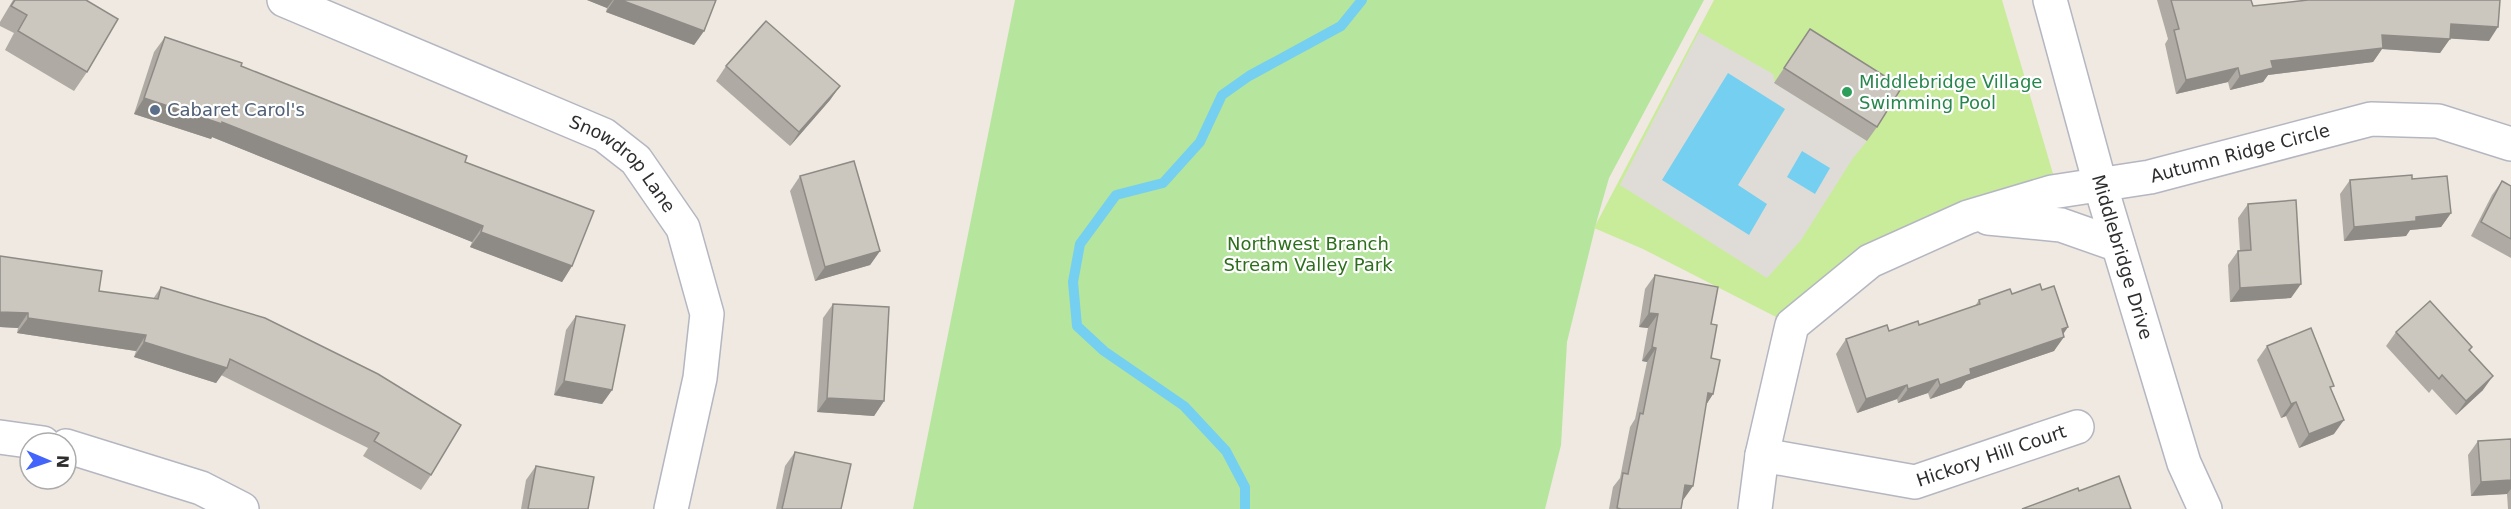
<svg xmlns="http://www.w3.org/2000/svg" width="2511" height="509" viewBox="0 0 2511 509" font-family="'DejaVu Sans',sans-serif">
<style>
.green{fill:#b6e59e}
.pitch{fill:#c9ec9a}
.plaza{fill:#dfdcd8;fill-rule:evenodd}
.water{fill:#75cff0}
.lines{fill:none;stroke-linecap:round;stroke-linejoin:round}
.stream{stroke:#75cff0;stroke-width:10}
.street-casing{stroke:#b4b7c1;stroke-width:36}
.street{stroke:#fff;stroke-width:33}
.wall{fill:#afaba4}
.shaded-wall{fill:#8e8b86}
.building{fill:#cbc7bf;stroke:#8e8b86;stroke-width:1.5}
.leisure-dot{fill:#2e9e5b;stroke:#fff;stroke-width:2}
.service-dot{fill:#5c6f8a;stroke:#fff;stroke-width:2}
.labels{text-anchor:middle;stroke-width:4.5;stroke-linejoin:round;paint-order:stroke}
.leisure-label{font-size:18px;fill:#27864d;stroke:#fff;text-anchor:start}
.service-label{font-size:18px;fill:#4e5e75;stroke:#fff;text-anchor:start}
.street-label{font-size:18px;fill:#2e2e2e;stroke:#fff}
.park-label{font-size:18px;fill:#2c6e1b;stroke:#fff}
</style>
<rect width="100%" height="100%" fill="#efe9e1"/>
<polygon class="green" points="1015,0 1704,0 1609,178 1597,220 1567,342 1561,445 1545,509 913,509"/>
<polygon class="pitch" points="1714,0 2002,0 2056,184 1968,217 1792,325 1643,249 1594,228"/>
<path class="plaza" d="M 1699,32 L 1773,74 L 1775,83 L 1867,141 L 1853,158 L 1801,240 L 1767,278 L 1620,185 ZM 1728,74 L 1785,109 L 1737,186 Z"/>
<g class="water">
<polygon points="1728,73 1785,109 1738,185 1767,204 1749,235 1662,180"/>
<polygon points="1802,151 1830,168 1815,194 1787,177"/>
</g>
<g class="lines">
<polyline class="stream" points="1245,509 1245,487 1226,451 1184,406 1104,351 1077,326 1073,282 1080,244 1116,195 1163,183 1200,142 1222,95 1249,76 1341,26 1362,0"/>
<g class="street-casing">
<g id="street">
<path id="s1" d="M 284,0 L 604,135 L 636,160 L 683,228 L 707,314 L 700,378 L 671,509"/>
<path id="s2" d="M 2050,0 L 2100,184 L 2184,463 L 2205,509"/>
<polyline points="1988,218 2061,225 2118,245"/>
<polyline points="0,437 43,443"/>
<polyline points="66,446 201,488 242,509"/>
<path id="s3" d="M 1762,455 L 1915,482 L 2077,427"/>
<path id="s4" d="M 1755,509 L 1762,455 L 1792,325 L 1870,261 L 1968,217 L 2052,192 L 2150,177 L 2371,119 L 2438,121 L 2511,144"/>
</g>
</g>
<use href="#street" class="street"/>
</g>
<g class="wall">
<polygon points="13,0 86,0 87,72 74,91 5,50 14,33 0,26 0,22"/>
<polygon points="587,0 716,0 704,31 694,45 606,12 607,8"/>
<polygon points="2157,0 2251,0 2253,6 2489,41 2450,38 2440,53 2382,49 2373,62 2268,75 2263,82 2230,90 2228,82 2176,94 2165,44 2168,39"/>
<polygon points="1810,29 1877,127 1867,141 1774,83"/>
<polygon points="165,37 241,66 465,162 572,266 562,282 470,247 472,242 212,137 211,139 134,114 154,52"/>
<polygon points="726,66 840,86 830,100 790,146 716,81"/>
<polygon points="800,176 880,251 870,265 815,281 790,191"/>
<polygon points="2412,179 2451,213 2441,227 2410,230 2406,236 2344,241 2340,194 2350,180"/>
<polygon points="2502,181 2511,186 2511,258 2471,236 2492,195"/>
<polygon points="2248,204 2291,298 2230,302 2228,265 2238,251 2240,251 2238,218"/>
<polygon points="0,256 99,291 153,299 161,287 265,318 431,475 421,490 363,456 368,448 221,375 216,383 134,357 136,351 17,333 18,328 0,327"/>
<polygon points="1655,275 1711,324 1711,358 1713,394 1706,405 1693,486 1683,500 1681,509 1609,509 1613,487 1620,478 1630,427 1635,419 1647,362 1642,361 1648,328 1639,327 1645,289"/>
<polygon points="2042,290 2063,334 2054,351 1966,381 1961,388 1930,399 1928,393 1898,403 1897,399 1857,413 1836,354 1846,339 1919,325 1975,306 1979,300 2012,294"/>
<polygon points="833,304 884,401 874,416 817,412 823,318"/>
<polygon points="576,316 612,390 602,404 554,395 566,330"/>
<polygon points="2396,332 2472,347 2470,350 2483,390 2456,415 2432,389 2429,393 2386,346"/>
<polygon points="2267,346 2331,390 2334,434 2299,448 2286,416 2281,418 2257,360"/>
<polygon points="2511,439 2511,509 2508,509 2507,494 2471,496 2468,455 2478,441"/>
<polygon points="795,452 841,509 776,509 785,466"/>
<polygon points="536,466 588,509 521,509 526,480"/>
</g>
<g class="shaded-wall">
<polygon points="587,0 613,0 607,8"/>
<polygon points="614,0 621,0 704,31 694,45 606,12"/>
<polygon points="2451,24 2498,27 2489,41 2441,38"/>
<polygon points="2382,35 2450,39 2440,53 2382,49 2373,62 2268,75 2263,82 2230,90 2240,76 2271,61"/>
<polygon points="2238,68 2228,82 2176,94 2186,80"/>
<polygon points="840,86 830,100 790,146 799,132"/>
<polygon points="144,98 222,122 483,226 472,242 212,137 211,139 134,114"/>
<polygon points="2451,213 2441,227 2410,230 2406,236 2344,241 2354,227 2416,217"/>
<polygon points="481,232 572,266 562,282 470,247"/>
<polygon points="880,251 870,265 815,281 825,267"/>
<polygon points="2301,284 2291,298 2230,302 2240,288"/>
<polygon points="0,312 28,313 18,328 0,327"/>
<polygon points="1649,313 1658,314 1648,328 1639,327"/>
<polygon points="28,318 146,335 136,351 17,333"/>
<polygon points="2068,327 2060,339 2064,337 2054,351 1966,381 1961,388 1930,399 1940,385 1970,369"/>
<polygon points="144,342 227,368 216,383 134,357"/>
<polygon points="1652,347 1656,348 1647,362 1642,361"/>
<polygon points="2493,376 2483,390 2456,415 2466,401"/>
<polygon points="1938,379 1928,393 1898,403 1908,389"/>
<polygon points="564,381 612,390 602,404 554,395"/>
<polygon points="1907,385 1897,399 1857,413 1866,399"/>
<polygon points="1708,393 1713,394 1704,408"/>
<polygon points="827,398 884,401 874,416 817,412"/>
<polygon points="2296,402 2286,416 2281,418 2291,404"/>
<polygon points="2344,420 2334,434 2299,448 2309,434"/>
<polygon points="2511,480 2511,489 2507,494 2471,496 2481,482"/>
<polygon points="1685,485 1693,486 1683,500"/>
</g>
<g class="building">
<polygon points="15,0 86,0 118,19 87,72 18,31 27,15 11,6"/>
<polygon points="621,0 716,0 704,31"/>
<polygon points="2171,0 2251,0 2253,6 2308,0 2500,0 2498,27 2451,24 2450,39 2382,35 2383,48 2271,61 2273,68 2240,76 2238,68 2186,80 2174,30 2179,29"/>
<polygon points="766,21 840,86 799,132 726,66"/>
<polygon points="1810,29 1902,87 1877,127 1784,68"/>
<polygon points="165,37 242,63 241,66 467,156 465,162 594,211 572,266 481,232 483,226 222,122 222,124 144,98"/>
<polygon points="854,161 880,251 825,267 800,176"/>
<polygon points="2412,175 2412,179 2447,176 2451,213 2416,217 2416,221 2354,227 2350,180"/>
<polygon points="2502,181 2511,186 2511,239 2481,222"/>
<polygon points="2296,200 2301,284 2240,288 2238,251 2251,250 2248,204"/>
<polygon points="0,256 102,271 99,291 158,299 161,287 265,318 378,374 461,425 431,475 374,441 379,433 230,359 227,368 144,342 146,335 28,318 28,313 0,312"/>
<polygon points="1655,275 1718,287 1711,324 1717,325 1711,358 1720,360 1713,394 1708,393 1693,486 1685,485 1681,509 1621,509 1617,508 1623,473 1628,474 1640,413 1643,414 1656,348 1652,347 1658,314 1649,313"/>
<polygon points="2040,284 2042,290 2054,286 2068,327 2062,329 2064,337 1970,369 1971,374 1940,385 1938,379 1908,389 1907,385 1866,399 1846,339 1887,325 1889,331 1918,321 1919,325 1980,304 1979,300 2010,289 2012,294"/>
<polygon points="2430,301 2472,347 2469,350 2493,376 2466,401 2442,375 2439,379 2396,332"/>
<polygon points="833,304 889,307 884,401 827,398"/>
<polygon points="576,316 625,325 612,390 564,381"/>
<polygon points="2311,328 2334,386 2330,387 2344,420 2309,434 2296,402 2291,404 2267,346"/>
<polygon points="2511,439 2511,480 2481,482 2478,441"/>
<polygon points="795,452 851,464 841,509 782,509"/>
<polygon points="536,466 594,477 588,509 528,509"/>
<polygon points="2119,476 2131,509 2022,509 2078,488 2079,491"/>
</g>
<circle class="leisure-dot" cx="1847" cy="92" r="6"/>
<circle class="service-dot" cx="155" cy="110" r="6"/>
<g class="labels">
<g class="leisure-label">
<text x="1859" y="88">Middlebridge Village<tspan x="1859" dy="21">Swimming Pool</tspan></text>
</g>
<g class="service-label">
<text x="167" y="116">Cabaret Carol's</text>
</g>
<g class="street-label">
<text dy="6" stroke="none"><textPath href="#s4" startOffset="676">Autumn Ridge Circle</textPath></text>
<text dy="6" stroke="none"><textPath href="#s1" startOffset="380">Snowdrop Lane</textPath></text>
<text dy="6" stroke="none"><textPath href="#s2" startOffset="267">Middlebridge Drive</textPath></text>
<text dy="6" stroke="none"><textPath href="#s3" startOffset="236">Hickory Hill Court</textPath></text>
</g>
<g class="park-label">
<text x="1308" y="250">Northwest Branch<tspan x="1308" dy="21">Stream Valley Park</tspan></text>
</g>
</g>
<g transform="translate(48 461) rotate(92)"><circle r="28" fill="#ffffff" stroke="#ababab" stroke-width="1.5"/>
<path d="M0-4.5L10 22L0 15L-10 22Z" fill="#4264fb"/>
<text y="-9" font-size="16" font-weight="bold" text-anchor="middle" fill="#2e2e2e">N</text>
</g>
</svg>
